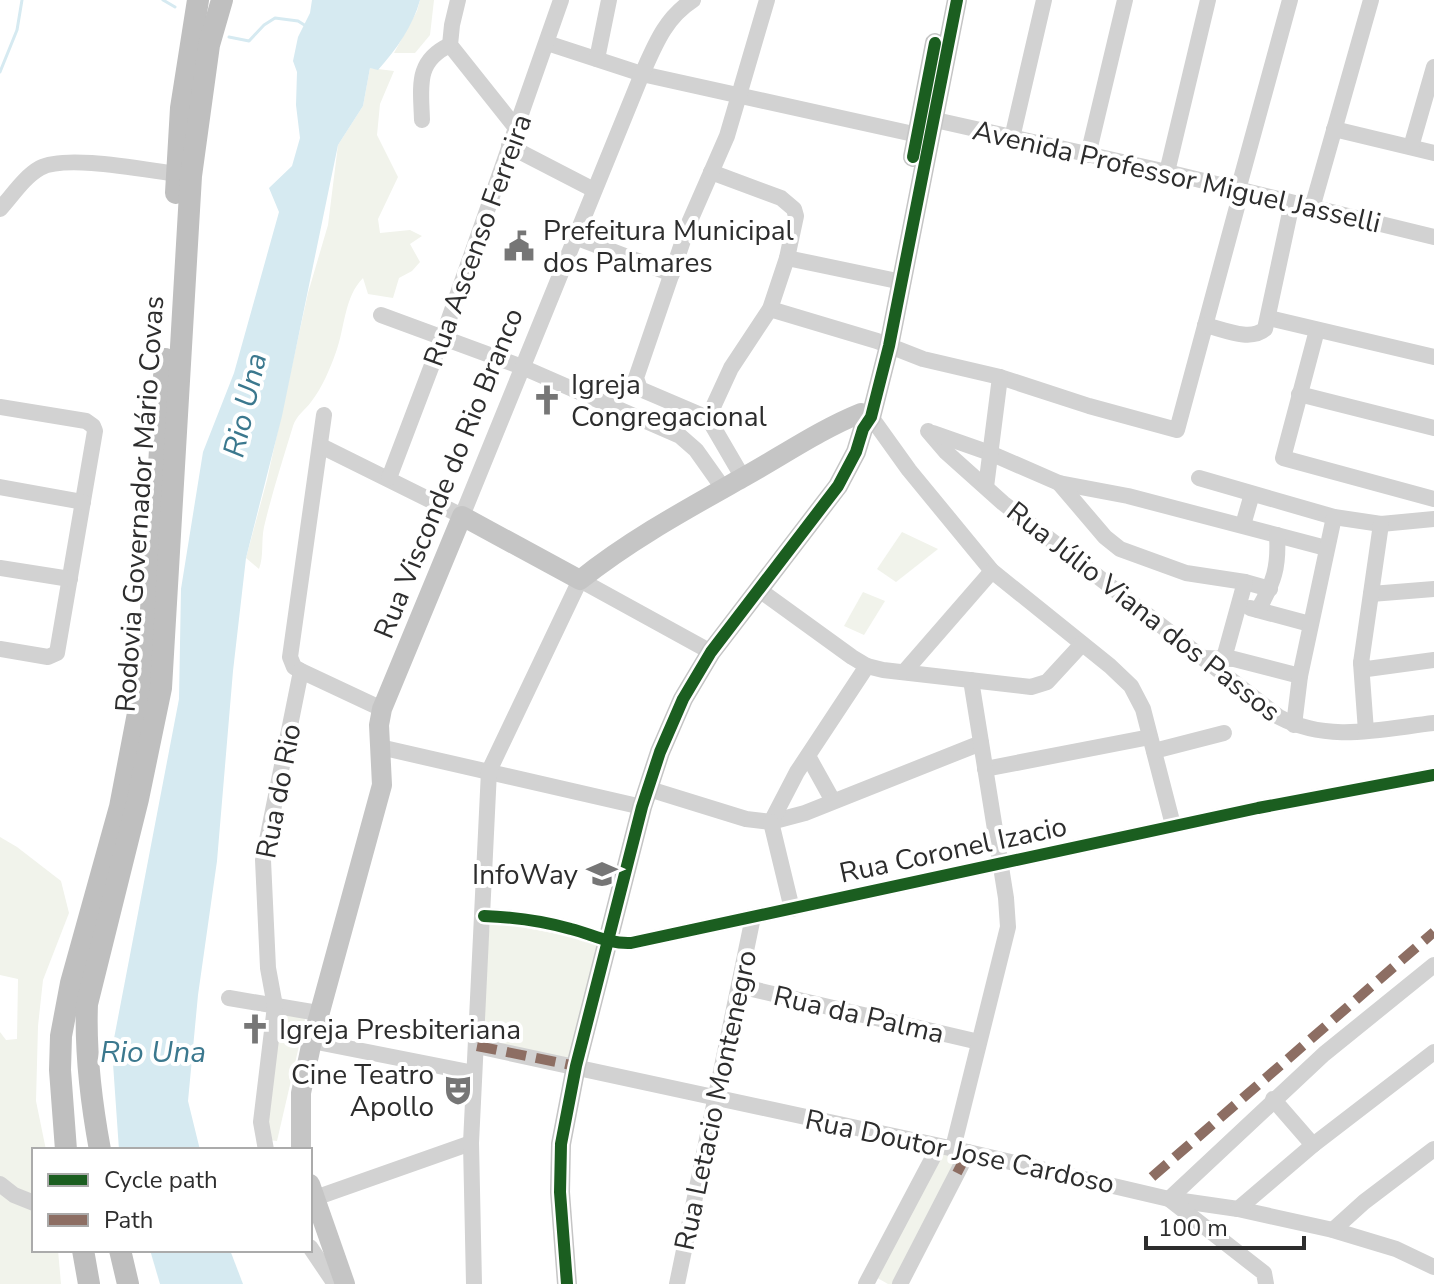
<svg xmlns="http://www.w3.org/2000/svg" width="1434" height="1284" viewBox="0 0 1434 1284" font-family="'Nunito Sans',sans-serif">
<style>
.green{fill:#f1f3eb}
.water{fill:#d6eaf1}
.lines{fill:none;stroke-linecap:round;stroke-linejoin:round}
.stream{stroke:#d6eaf1;stroke-width:3}
.minor{stroke:#d2d2d2;stroke-width:16}
.major{stroke:#c5c5c5;stroke-width:20}
.highway{stroke:#bfbfbf;stroke-width:22}
.quiet{stroke:#8d6e63;stroke-width:10;stroke-dasharray:20 10;stroke-linecap:butt}
.cycleway-casing{stroke:#fff;stroke-width:17}
.cycleway{stroke:#1b5e20;stroke-width:12}
.labels{text-anchor:middle;stroke-width:8;stroke-linejoin:round;paint-order:stroke}
.street-label{font-size:28px;fill:#2d2d2d;stroke:#fff}
.poi-label{font-size:28px;fill:#2d2d2d;stroke:#fff;text-anchor:start}
.water-label{font-size:30px;font-style:italic;fill:#3b788e;stroke:#fff}
</style>
<rect width="100%" height="100%" fill="#fff"/>
<g class="green">
<polygon points="420,0 434,0 430,35 415,53 394,53 417,11"/>
<path d="M 370,68 L 394,71 L 380,104 L 377,135 L 398,177 L 378,219 L 380,233 L 410,230 L 422,236 L 410,244 L 420,262 L 412,271 L 399,278 L 393,298 L 368,294 L 363,278 C 344,297 345,328 336,352 C 330,369 322,388 311,402 C 305,410 296,416 293,426 C 283,459 272,493 264,527 C 261,541 264,556 259,569 L 246,558 L 267,480 L 308,293 L 328,225 L 338,145 L 363,106 Z"/>
<polygon points="902,532 938,549 896,582 877,569"/>
<polygon points="863,592 885,601 864,635 844,626"/>
<polygon points="0,837 17,847 61,881 69,913 43,980 38,1026 36,1101 46,1150 34,1150 34,1250 58,1250 61,1284 0,1284 0,1032 6,1040 17,1039 18,979 0,975"/>
<polygon points="490,921 599,942 572,1060 479,1044"/>
<polygon points="277,1011 303,1013 305,1020 277,1141 261,1139"/>
<polygon points="942,1150 962,1156 895,1284 888,1284 874,1276"/>
</g>
<g class="water">
<path d="M 312,0 L 420,0 C 413,26 396,50 378,70 L 370,68 L 363,106 L 338,145 L 282,416 L 246,558 L 233,671 L 217,861 L 198,995 L 188,1101 L 200,1150 L 119,1150 L 112,1049 L 179,699 L 181,589 L 203,452 L 234,373 L 279,212 L 269,188 L 292,166 L 300,138 L 296,105 L 297,72 L 293,61 L 298,37 L 310,13 Z"/>
<polygon points="150,1250 230,1250 243,1284 160,1284"/>
</g>
<g class="lines">
<g class="stream">
<polyline points="163,0 175,7"/>
<polyline points="229,37 249,41 264,25 275,18 298,21 306,26"/>
<polyline points="0,72 17,30 22,0"/>
</g>
<g class="minor">
<polyline points="458,0 452,25 450,45 516,128"/>
<polyline points="547,43 642,74 918,135"/>
<polyline points="597,59 609,0"/>
<polyline points="922,117 1167,172 1434,237"/>
<path d="M 422,120 C 421,87 415,61 450,45"/>
<polyline points="1334,129 1434,153"/>
<polyline points="1012,138 1044,0"/>
<polyline points="509,146 594,190"/>
<polyline points="1411,147 1434,67"/>
<polyline points="1088,155 1125,0"/>
<polyline points="1167,172 1208,0"/>
<polyline points="1238,190 1290,0"/>
<polyline points="1312,208 1371,0"/>
<path d="M 0,209 C 12,196 24,177 40,168 C 66,154 145,170 177,174"/>
<polyline points="575,237 672,274"/>
<polyline points="787,258 902,282"/>
<polyline points="770,309 877,341 923,359 1000,377 1089,406 1177,430 1237,207"/>
<polyline points="381,315 522,367 680,436 696,450 723,488"/>
<polyline points="1269,318 1434,357"/>
<path d="M 1205,325 C 1223,329 1250,342 1265,329 L 1292,203"/>
<polyline points="1317,330 1283,458 1434,499"/>
<polyline points="1299,394 1434,428"/>
<polyline points="0,407 86,421 93,426 95,431 57,653 48,657 0,649"/>
<polyline points="324,415 290,657 294,667 301,671 382,709"/>
<polyline points="871,417 909,470 992,571 1110,666 1131,686 1143,709 1173,825"/>
<polyline points="708,418 731,368 770,309 787,258 796,216 794,209 781,198 711,172"/>
<path d="M 928,431 L 946,452 L 1003,503 L 1279,717 C 1328,743 1381,729 1434,723"/>
<polyline points="933,433 990,453 1059,483 1128,496 1326,548"/>
<path d="M 321,446 L 462,516 L 642,74 C 655,45 665,18 693,0"/>
<polyline points="389,478 443,336 561,0"/>
<polyline points="743,478 708,418 640,389 636,378 689,223 727,136 767,0"/>
<polyline points="1199,478 1334,517 1381,524 1434,519"/>
<polyline points="1059,483 1105,537 1120,549 1186,573 1245,582 1270,589"/>
<polyline points="0,487 83,502"/>
<polyline points="986,487 1000,377"/>
<polyline points="1243,525 1252,494"/>
<polyline points="0,568 70,579"/>
<polyline points="758,589 852,657 867,666 883,670 1031,687 1047,682 1082,644"/>
<polyline points="1371,594 1434,589"/>
<polyline points="1250,608 1310,624"/>
<path d="M 1258,610 C 1274,582 1279,567 1277,535"/>
<polyline points="1203,658 1234,659 1300,676"/>
<polyline points="1224,658 1245,582"/>
<polyline points="1361,663 1367,669 1434,660"/>
<polyline points="905,671 992,571"/>
<polyline points="1294,725 1300,676 1334,517"/>
<polyline points="1366,731 1361,663 1381,524"/>
<polyline points="380,747 642,807"/>
<polyline points="1154,751 1224,733"/>
<polyline points="808,756 833,801"/>
<polyline points="985,769 1150,737"/>
<polyline points="649,789 746,819 771,822 805,813 981,743"/>
<polyline points="771,822 797,772 867,666"/>
<polyline points="771,822 792,909"/>
<path d="M 484,916 C 513,917 543,921 571,929 C 592,934 608,944 631,943 L 1258,808 L 1434,775"/>
<polyline points="739,986 979,1042"/>
<polyline points="229,998 318,1013"/>
<polyline points="312,1041 474,1073"/>
<polyline points="477,1046 968,1152 1169,1199 1238,1209 1333,1230 1396,1249 1434,1267"/>
<polyline points="1273,1099 1313,1145"/>
<polyline points="953,1148 1008,927 1006,898 971,680"/>
<polyline points="266,1150 261,1122 275,1006 268,968 263,860 301,671"/>
<polyline points="0,1184 14,1195 34,1203"/>
<polyline points="315,1198 471,1143"/>
<polyline points="1238,1209 1313,1145 1434,1052"/>
<polyline points="1333,1230 1364,1202 1434,1149"/>
<polyline points="310,1247 335,1284"/>
<polyline points="474,1284 471,1143 489,771 580,580 711,652"/>
<polyline points="677,1284 753,917"/>
<polyline points="866,1284 939,1146"/>
<polyline points="900,1284 968,1152"/>
<polyline points="1266,1284 1264,1273 1169,1199 1324,1054 1434,965"/>
</g>
<g class="major">
<polyline points="913,157 935,43"/>
<path d="M 301,1150 L 301,1093 L 312,1041 L 382,785 L 379,725 L 382,709 L 462,516 L 580,580 C 630,540 687,509 742,478 C 782,456 819,430 861,413"/>
<polyline points="310,1184 345,1284"/>
<polyline points="567,1284 560,1192 561,1144 576,1066 642,807 660,752 683,699 711,652 838,486 856,452 863,429 871,417 889,346 957,0"/>
</g>
<g class="highway">
<polyline points="176,193 181,108 198,0"/>
<polyline points="66,1150 60,1070 61,1036 71,983 120,807 143,687 150,628 165,359"/>
<path d="M 100,1150 C 91,1101 85,1054 87,1004 L 138,799 L 161,688 L 191,176 L 209,45 L 222,0"/>
<polyline points="83,1250 89,1284"/>
<polyline points="120,1250 128,1284"/>
</g>
<g class="quiet">
<polyline points="477,1046 576,1066"/>
<polyline points="957,1173 968,1152"/>
<polyline points="1152,1177 1434,932"/>
</g>
<g class="cycleway-casing">
<g id="cycleway">
<polyline points="913,157 935,43"/>
<path d="M 484,916 C 513,917 543,921 571,929 C 592,934 608,944 631,943 L 1258,808 L 1434,775"/>
<polyline points="567,1284 560,1192 561,1144 576,1066 642,807 660,752 683,699 711,652 838,486 856,452 863,429 871,417 889,346 957,0"/>
</g>
</g>
<use href="#cycleway" class="cycleway"/>
</g>
<defs>
<g id="civic-bare" transform="scale(2.4)"><path d="M-.6-6.5H3V-4.5H.6V-3L4-1V1h2V6H-6V1h2V-1L-.6-3ZM-1.2 2.5V6h2.4V2.5Z" fill="#767676" stroke="#fff" stroke-width="2.5" paint-order="stroke"/></g>
<g id="church-bare" transform="scale(2.4)"><path d="M-1.2-6h2.4v3.5h3.3v2.4h-3.3V6h-2.4V-.1h-3.3v-2.4h3.3Z" fill="#767676" stroke="#fff" stroke-width="2.5" paint-order="stroke"/></g>
<g id="university-bare" transform="scale(2.4)"><path d="M0-5L7-2L0 1L-7-2ZM-4 1L0 2.5L4 1V4Q0 6-4 4Z" fill="#767676" stroke="#fff" stroke-width="2.5" paint-order="stroke"/></g>
<g id="theatre-bare" transform="scale(2.4)"><path d="M-5-5.5Q0-4 5-5.5V0Q5 5 0 6Q-5 5-5 0ZM-3.3-2.5H-1v1.5H-3.3ZM1-2.5H3.3v1.5H1ZM-2.8 1Q0 5.5 2.8 1Z" fill="#767676" stroke="#fff" stroke-width="2.5" paint-order="stroke"/></g>
</defs>
<g fill-rule="evenodd">
<use href="#civic-bare" x="519" y="246"/>
<use href="#church-bare" x="547" y="400"/>
<use href="#university-bare" x="602" y="874"/>
<use href="#church-bare" x="255" y="1029"/>
<use href="#theatre-bare" x="458" y="1090"/>
</g>
<g class="labels">
<g class="street-label">
<text transform="translate(1177 176) rotate(13)" y="10">Avenida Professor Miguel Jasselli</text>
<text transform="translate(477 240) rotate(-70)" y="10">Rua Ascenso Ferreira</text>
<text transform="translate(448 473) rotate(-68)" y="10">Rua Visconde do Rio Branco</text>
<text transform="translate(139 504) rotate(-86)" y="10">Rodovia Governador Mário Covas</text>
<text transform="translate(1144 611) rotate(38)" y="10">Rua Júlio Viana dos Passos</text>
<text transform="translate(278 791) rotate(-79)" y="10">Rua do Rio</text>
<text transform="translate(953 849) rotate(-12)" y="10">Rua Coronel Izacio</text>
<text transform="translate(859 1014) rotate(13)" y="10">Rua da Palma</text>
<text transform="translate(715 1100) rotate(-78)" y="10">Rua Letacio Montenegro</text>
<text transform="translate(960 1151) rotate(12)" y="10">Rua Doutor Jose Cardoso</text>
</g>
<g class="poi-label">
<text x="543" y="240">Prefeitura Municipal<tspan x="543" dy="32">dos Palmares</tspan></text>
<text x="571" y="394">Igreja<tspan x="571" dy="32">Congregacional</tspan></text>
<text x="578" y="884" text-anchor="end">InfoWay</text>
<text x="279" y="1039">Igreja Presbiteriana</text>
<text x="434" y="1084" text-anchor="end">Cine Teatro<tspan x="434" dy="32">Apollo</tspan></text>
</g>
<g class="water-label">
<text transform="translate(245 405) rotate(-77)" y="10">Rio Una</text>
<text x="153" y="1062">Rio Una</text>
</g>
</g>
<rect x="32" y="1148" width="280" height="104" fill="#ffffff" stroke="#ababab" stroke-width="2"/>
<rect x="48" y="1174" width="40" height="12" fill="#1b5e20" stroke="#ababab" stroke-width="2"/>
<text x="104" y="1188" font-size="24" fill="#2d2d2d">Cycle path</text>
<rect x="48" y="1214" width="40" height="12" fill="#8d6e63" stroke="#ababab" stroke-width="2"/>
<text x="104" y="1228" font-size="24" fill="#2d2d2d">Path</text>
<path d="M1146 1236v12h158v-12" fill="none" stroke="#2d2d2d" stroke-width="4"/>
<text x="1158" y="1236" font-size="24" fill="#2d2d2d" stroke="#ffffff" stroke-width="6" paint-order="stroke">100 m</text>
</svg>
